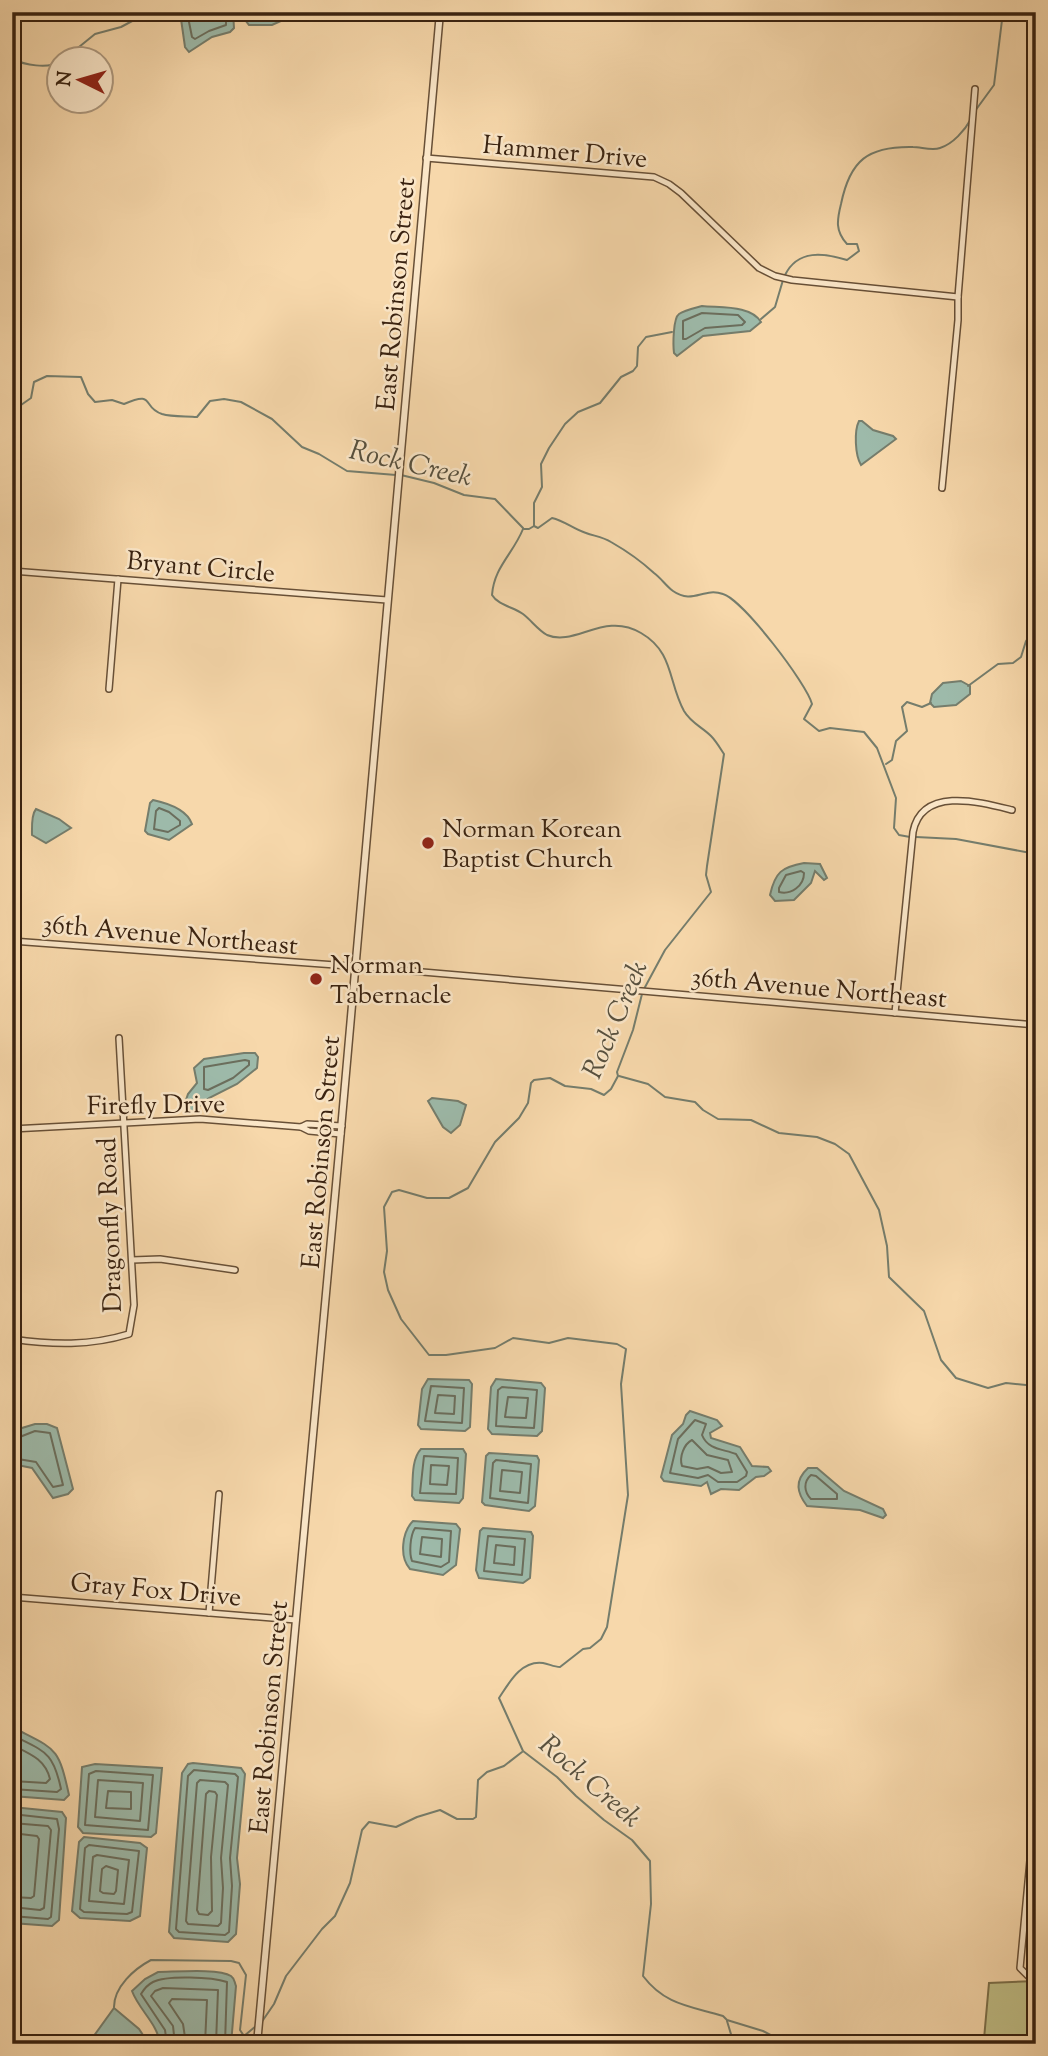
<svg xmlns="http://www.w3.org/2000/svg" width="1048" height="2056" viewBox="0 0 1048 2056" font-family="'Sorts Mill Goudy',serif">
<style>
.green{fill:#c0be86;stroke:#7c704b;stroke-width:2}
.water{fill:#9dbaaa;stroke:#757d6c;stroke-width:2}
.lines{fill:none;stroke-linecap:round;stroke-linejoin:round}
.shore{stroke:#6b6e5d;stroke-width:2}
.stream{stroke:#757d6c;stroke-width:2}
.minor-casing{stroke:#685037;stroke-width:8}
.tertiary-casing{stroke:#685037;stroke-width:9}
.minor{stroke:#fae6c8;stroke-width:5}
.tertiary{stroke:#fae6c8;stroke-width:6}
.poi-dot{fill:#8f2418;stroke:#fae6c8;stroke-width:2.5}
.labels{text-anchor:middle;stroke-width:5;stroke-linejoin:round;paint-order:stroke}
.street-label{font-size:26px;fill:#392210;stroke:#fae6c8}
.poi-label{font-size:26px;fill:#392210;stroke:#fae6c8;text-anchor:start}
.water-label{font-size:28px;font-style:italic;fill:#57503e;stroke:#fae6c8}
</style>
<rect width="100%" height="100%" fill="#f7d8ab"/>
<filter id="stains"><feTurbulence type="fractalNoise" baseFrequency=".00286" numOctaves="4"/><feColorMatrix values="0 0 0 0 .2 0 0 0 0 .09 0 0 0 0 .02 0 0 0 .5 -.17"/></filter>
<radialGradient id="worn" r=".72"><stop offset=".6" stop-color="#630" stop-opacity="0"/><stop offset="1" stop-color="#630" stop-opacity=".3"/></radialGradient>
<polygon class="green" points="1036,1981 1036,2044 984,2039 989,1983"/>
<g class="water">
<polygon points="180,12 233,12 234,28 230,32 212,37 189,52 185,47"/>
<polygon points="245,12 301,12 272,25 249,25 246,21"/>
<path d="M 702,306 C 721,308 751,305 761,322 L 750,331 L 703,336 L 677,356 L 674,353 C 673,345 673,318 679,314 C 685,310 695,308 702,306 Z"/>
<path d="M 859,421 L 862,421 L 873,430 L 893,436 L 896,439 L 861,465 C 855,455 854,431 859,421 Z"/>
<polygon points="961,681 970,686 970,694 956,705 934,707 930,703 932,694 943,683"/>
<path d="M 153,800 C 167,803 187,810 192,824 L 169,840 L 148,834 L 145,831 L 150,803 Z"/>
<path d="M 36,809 L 59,819 L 71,828 L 46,843 L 32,835 C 32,827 31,815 36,809 Z"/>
<path d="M 804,863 L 820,864 L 827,878 L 824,880 L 815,871 L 811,883 L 794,900 L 775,901 L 770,895 C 775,872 782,867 804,863 Z"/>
<polygon points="244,1053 255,1053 258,1057 257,1068 237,1084 209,1098 191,1113 185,1103 188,1094 197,1083 194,1068 204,1059"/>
<polygon points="432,1098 458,1101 466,1105 460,1125 451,1133 443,1127 428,1101"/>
<polygon points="428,1379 469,1380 472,1384 470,1427 465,1431 421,1429 418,1425 422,1389"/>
<polygon points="496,1379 541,1383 545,1388 542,1431 537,1436 492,1434 488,1429 491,1387"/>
<polygon points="690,1411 717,1420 722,1426 710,1433 711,1438 740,1447 752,1466 768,1467 771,1471 764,1476 756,1477 739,1490 721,1489 711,1494 707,1482 701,1486 664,1481 661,1477 672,1435 683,1424 686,1415"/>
<polygon points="35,1424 47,1424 57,1428 73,1489 68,1494 53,1498 32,1468 12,1464 12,1435 22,1428"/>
<path d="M 421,1449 L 463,1449 L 466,1454 L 463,1498 L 459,1503 L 415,1500 L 412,1496 C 413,1482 411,1459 421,1449 Z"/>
<polygon points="489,1453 537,1456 539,1460 535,1506 529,1511 485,1505 482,1502 486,1456"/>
<path d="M 808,1468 L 817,1468 L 844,1491 L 883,1509 L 886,1515 L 883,1518 L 860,1510 L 807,1506 C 797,1493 794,1481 808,1468 Z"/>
<path d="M 413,1521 L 456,1524 L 460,1529 L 456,1565 L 443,1575 L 410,1569 C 399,1557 402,1532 413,1521 Z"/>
<polygon points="483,1528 531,1532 533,1536 530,1578 523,1583 479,1578 476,1570 480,1531"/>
<path d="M 12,1727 C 56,1750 58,1745 69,1795 L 64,1800 L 12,1796 Z"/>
<polygon points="193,1763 241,1768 245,1774 237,1858 240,1884 236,1934 228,1942 174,1938 169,1932 182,1773 188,1764"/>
<polygon points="95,1764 162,1768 156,1833 151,1837 83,1833 78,1827 82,1767"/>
<polygon points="12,1807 62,1812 66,1818 59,1920 52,1926 12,1923"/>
<polygon points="84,1837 140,1843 147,1848 140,1916 130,1921 80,1918 72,1911 79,1842"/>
<path d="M 158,1972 C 174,1972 219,1968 231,1976 C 235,1979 234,1981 236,1986 L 231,2044 L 160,2044 C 158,2024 139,2010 132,1991 L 145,1979 Z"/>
<polygon points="114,2008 139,2029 149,2044 88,2044"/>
</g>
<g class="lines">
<g class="shore">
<polyline points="187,12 192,37 195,39 209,31 226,25 226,12"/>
<polygon points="702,313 738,315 745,322 742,325 705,328 686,339 683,339 683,321"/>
<polygon points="159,808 169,812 180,821 180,825 168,832 154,829 156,811"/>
<path d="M 801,871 L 804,873 C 804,886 791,895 779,892 L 779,888 L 786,875 Z"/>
<polygon points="245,1060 249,1061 249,1065 233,1078 208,1090 204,1089 204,1067"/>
<polygon points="431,1386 464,1388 462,1423 425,1421"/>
<polygon points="502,1387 537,1390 534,1428 496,1426 498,1390"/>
<polygon points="438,1395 455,1396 454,1414 435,1413"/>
<polygon points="508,1397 528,1398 526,1418 505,1417"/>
<path d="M 695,1420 L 706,1424 L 702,1435 C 708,1450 723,1449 736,1454 L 747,1472 L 746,1476 L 737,1482 L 718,1482 L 708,1475 L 698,1478 L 670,1473 L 678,1439 Z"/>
<polyline points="12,1440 35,1431 50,1433 63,1485 53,1487 36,1462 12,1458"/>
<path d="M 692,1440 L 707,1455 L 728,1460 L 732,1472 L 721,1473 L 708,1467 L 697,1469 L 682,1466 C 679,1457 684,1444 692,1440 Z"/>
<polygon points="424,1456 458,1458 456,1494 420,1493"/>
<polygon points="496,1460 531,1464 528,1503 490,1498 493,1463"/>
<polygon points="431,1465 449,1466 447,1485 430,1484"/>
<polygon points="502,1470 522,1472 520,1493 500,1491"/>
<path d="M 811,1475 L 816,1476 L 837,1494 L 837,1499 L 811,1499 C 804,1492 803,1482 811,1475 Z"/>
<path d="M 415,1528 L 451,1531 L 449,1562 L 441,1567 L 412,1561 C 409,1553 410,1536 415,1528 Z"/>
<polygon points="488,1536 525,1539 522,1575 484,1571"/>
<polygon points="422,1537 442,1539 441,1557 420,1554"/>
<polygon points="496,1545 515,1547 514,1565 494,1563"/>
<path d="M 12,1735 C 45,1752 53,1751 61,1789 L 57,1792 L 12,1789"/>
<path d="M 12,1745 C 30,1754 45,1759 50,1779 L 46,1783 L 12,1781"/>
<polygon points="194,1770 235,1774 238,1777 230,1858 232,1886 229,1932 225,1935 179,1932 176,1929 188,1776"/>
<polygon points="96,1771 153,1775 148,1830 85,1825 89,1774"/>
<polygon points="98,1780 143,1783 140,1821 95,1817"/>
<polygon points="200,1780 225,1782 228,1785 221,1858 223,1888 221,1923 218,1926 188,1924 186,1921 197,1783"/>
<polygon points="108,1791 131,1792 131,1809 106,1808"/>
<polygon points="209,1791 215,1792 217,1795 211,1857 212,1911 208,1915 199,1914 197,1910 206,1794"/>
<polyline points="12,1814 57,1819 59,1829 51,1917 48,1919 12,1916"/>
<polyline points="12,1823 48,1826 51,1830 44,1908 40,1910 12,1907"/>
<polyline points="12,1833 37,1836 39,1839 34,1896 31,1898 12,1897"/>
<polygon points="89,1845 139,1851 132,1912 127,1914 84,1912 80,1909 85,1848"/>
<polygon points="97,1855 129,1860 124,1904 89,1901 93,1857"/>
<polygon points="106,1866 118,1870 116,1891 114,1894 103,1893 100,1891 102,1869"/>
<path d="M 167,2044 L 165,2030 L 141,1994 C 144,1989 147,1985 153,1982 C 167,1975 212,1977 227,1982 L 225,2044"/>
<polyline points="175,2044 173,2026 151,1996 155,1991 163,1988 218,1990 216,2044"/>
<polyline points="186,2044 183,2024 169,2003 172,1999 207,2000 205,2044"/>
</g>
<g class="stream">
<path d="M 12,59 C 25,65 47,69 60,62"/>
<polyline points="63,60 95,34 121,27 149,12"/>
<polyline points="975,111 994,85 1003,12"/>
<path d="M 785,275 C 798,249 824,253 847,260 L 859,251 L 857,244 L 847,244 C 835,231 837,220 841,204 C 850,160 868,146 913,147 C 921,147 932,151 940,148 C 953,144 965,130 971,119"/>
<polyline points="761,319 775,307 783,280"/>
<path d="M 12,406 L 21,405 L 31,398 L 34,382 L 47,376 L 81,377 L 88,394 L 95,402 L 112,400 L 124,404 C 156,390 141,407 162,414 C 172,417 186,416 197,417 L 210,401 L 224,399 L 241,402 L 272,419 L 302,447 L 319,454 L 347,471 L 396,475"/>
<polyline points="401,475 434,483 464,495 495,499 523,528"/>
<polyline points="534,526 534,503 542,487 541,464 549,448 565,424 578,412 600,403 621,377 633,371 637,366 638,347 646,337 672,332"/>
<path d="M 523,529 C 513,554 494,567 492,595 C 498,605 513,607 523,614 C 531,620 538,630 547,635 C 575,647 604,611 641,633 C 674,652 668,682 684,711 C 691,723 702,727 711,736 C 716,741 720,748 724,754 L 707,866 L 706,875 L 711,892 L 665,950 L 644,989"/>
<path d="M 524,529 L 529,529 L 534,526 L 538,528 L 552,518 C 565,521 573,529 586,533 C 594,536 603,537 611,542 C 625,550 641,561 654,573 C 661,578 666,586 673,591 C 693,605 703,587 723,594 C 743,600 807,684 812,704 L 804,719 L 819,731 L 830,728 L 864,732 L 877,748 L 896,798 L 894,828 L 899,835 L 910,837"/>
<polyline points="968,686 998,664 1013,663 1021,657 1026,641 1036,628"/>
<polyline points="886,764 892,760 896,741 907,731 902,707 907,702 922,707 931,703"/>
<polyline points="916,837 956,839 1036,854"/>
<path d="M 642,994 L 633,1030 L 617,1072 L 618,1076 L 611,1089 L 604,1095 L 591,1089 L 565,1086 L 550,1078 L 534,1080 L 531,1083 L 528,1103 L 519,1118 L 495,1142 L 468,1188 L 449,1198 L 427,1198 L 399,1190 L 392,1192 L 384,1207 L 387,1251 L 384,1272 L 388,1290 L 401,1319 L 429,1355 L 446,1355 L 495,1348 L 513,1338 L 549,1343 L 568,1338 L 617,1344 L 626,1349 L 621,1384 L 628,1495 L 607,1627 L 601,1639 L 590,1648 L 583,1649 L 560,1667 C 554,1667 549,1664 543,1663 C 521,1660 509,1683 499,1698 L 523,1751 L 557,1777 L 576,1796 L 604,1820 L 632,1840 L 650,1861 L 651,1904 L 643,1976 C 665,2005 690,2006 723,2016 L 727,2020 L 763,2031 L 788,2044"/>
<polyline points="619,1076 648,1084 665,1097 695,1102 703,1110 718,1119 751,1120 779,1133 817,1137 835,1144 849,1154 879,1210 887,1246 889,1277 924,1311 941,1360 956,1378 988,1388 1006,1383 1036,1386"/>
<path d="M 114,2007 C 114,1987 134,1969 151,1960 L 231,1961 L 239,1963 L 246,1975 L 240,2030 L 244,2036 L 256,2026"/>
<polyline points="727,2021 734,2044"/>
<polyline points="261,2023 274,2004 286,1976 322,1929 335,1916 350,1883 362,1830 369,1822 396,1827 417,1817 440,1810 457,1819 473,1819 476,1817 478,1780 487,1772 504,1766 522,1752"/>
</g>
<g class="minor-casing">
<g id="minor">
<polyline points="426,158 654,177 669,184 681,193 759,268 775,276 792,280 958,297"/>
<polyline points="942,488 958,320 958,297 975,89"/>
<polyline points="12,571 387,600"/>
<polyline points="109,689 118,579"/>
<polyline points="12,941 376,968 1036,1025"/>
<path d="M 895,1013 L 913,832 C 922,786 980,802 1012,810"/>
<polyline points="301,1127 309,1131 341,1134"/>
<polyline points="12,1129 200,1119 301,1127 307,1124 342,1126"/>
<polyline points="132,1260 160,1259 235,1270"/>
<path d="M 12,1339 C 53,1345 90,1346 129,1334 L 134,1305 L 119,1038"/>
<polyline points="12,1597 296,1620"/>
<polyline points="209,1613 219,1494"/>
<polyline points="1032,1839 1020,1968 1028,1976 1036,1976"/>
</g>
</g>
<g class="tertiary-casing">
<polyline id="tertiary" points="257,2044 339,1152 440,12"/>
</g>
<use href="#minor" class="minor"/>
<use href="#tertiary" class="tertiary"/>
</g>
<g class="poi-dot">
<circle cx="428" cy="843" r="7"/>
<circle cx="316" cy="979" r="7"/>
</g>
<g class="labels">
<g class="street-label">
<text transform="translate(565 151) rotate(5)" y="9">Hammer Drive</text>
<text transform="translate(395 294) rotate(-85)" y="9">East Robinson Street</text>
<text transform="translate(201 566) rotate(5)" y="9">Bryant Circle</text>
<text transform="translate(170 934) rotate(5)" y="9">36th Avenue Northeast</text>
<text transform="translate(819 987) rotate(5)" y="9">36th Avenue Northeast</text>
<text transform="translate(156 1104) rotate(-1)" y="9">Firefly Drive</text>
<text transform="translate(320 1152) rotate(-85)" y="9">East Robinson Street</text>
<text transform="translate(109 1225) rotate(-92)" y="9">Dragonfly Road</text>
<text transform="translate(156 1589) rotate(5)" y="9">Gray Fox Drive</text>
<text transform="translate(268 1717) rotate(-85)" y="9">East Robinson Street</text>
</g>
<g class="poi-label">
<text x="442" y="837">Norman Korean<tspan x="442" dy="30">Baptist Church</tspan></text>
<text x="330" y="973">Norman<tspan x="330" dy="30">Tabernacle</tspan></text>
</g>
<g class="water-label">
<text transform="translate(411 462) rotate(13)" y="10">Rock Creek</text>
<text transform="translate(614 1019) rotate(-67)" y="10">Rock Creek</text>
<text transform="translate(591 1780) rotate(41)" y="10">Rock Creek</text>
</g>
</g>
<rect width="1048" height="2056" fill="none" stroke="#f7d8ab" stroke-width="42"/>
<rect x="14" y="14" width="1020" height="2028" fill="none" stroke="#392210" stroke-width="3.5"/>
<rect x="21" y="21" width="1006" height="2014" fill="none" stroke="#392210" stroke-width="2"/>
<g transform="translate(80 80) rotate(275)"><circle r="33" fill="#fae6c8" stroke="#ad987e" stroke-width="2"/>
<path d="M0-5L12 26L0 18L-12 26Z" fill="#8f2418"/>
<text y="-10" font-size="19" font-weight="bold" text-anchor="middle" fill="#392210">N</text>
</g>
<rect width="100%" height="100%" filter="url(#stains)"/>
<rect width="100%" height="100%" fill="url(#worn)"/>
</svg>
